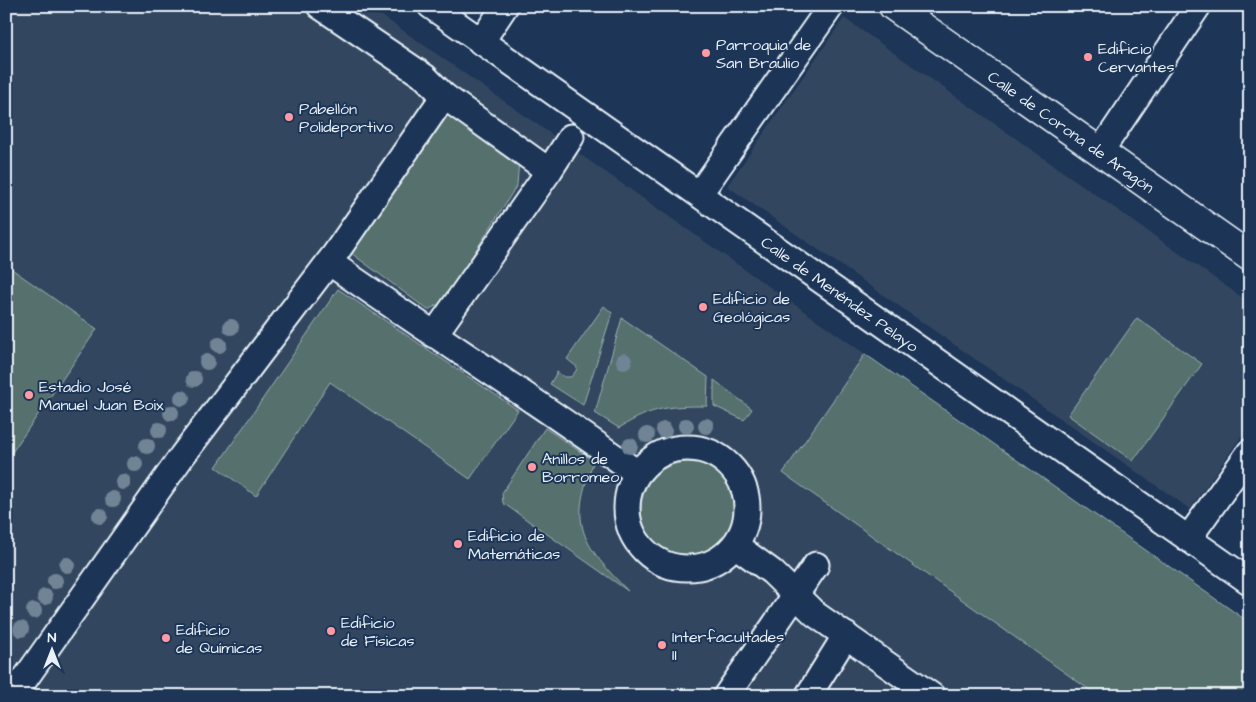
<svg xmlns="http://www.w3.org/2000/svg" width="1256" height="702" viewBox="0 0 1256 702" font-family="'Architects Daughter',sans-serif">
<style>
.built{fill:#33465f}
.green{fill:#546f6d;stroke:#9eb0b2}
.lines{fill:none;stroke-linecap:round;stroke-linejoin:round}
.minor-casing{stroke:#e8f1f8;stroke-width:29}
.major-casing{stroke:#e8f1f8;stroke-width:31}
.minor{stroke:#1d3557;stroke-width:25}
.major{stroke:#1d3557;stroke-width:28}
.tree{fill:#708495}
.poi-dot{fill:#ff9aa2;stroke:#1d3557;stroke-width:2}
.labels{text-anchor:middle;stroke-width:4;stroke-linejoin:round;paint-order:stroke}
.poi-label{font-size:16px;fill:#e8f1f8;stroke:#1d3557;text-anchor:start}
.street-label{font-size:16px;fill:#e8f1f8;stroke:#1d3557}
</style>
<rect width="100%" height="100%" fill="#1d3557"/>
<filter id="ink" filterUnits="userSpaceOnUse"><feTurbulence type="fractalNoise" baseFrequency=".02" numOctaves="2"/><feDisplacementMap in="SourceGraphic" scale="10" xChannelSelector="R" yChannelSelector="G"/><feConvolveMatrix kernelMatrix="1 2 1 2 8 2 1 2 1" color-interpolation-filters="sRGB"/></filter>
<g filter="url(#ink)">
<g class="built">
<polygon points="6,6 368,6 1250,623 1250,696 6,696"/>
<polygon points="844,18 1250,303 1250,424 1190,509 727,186"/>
</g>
<g class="green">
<polygon points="448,115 519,159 517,185 444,301 428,310 351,253"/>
<polygon points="6,265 97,329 6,461"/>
<polygon points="338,289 518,410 470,479 330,382 256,496 216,467"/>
<polygon points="604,306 612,313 583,405 550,384 557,372 564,377 571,377 576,371 577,367 567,359"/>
<path d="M 622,318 L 708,377 L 707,406 C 668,406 653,407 619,428 L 595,413 Z"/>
<polygon points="1137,318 1202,364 1133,461 1068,415"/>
<polygon points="865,354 1250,623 1250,696 1098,696 783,473"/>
<polygon points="714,380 752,409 744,420 714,406"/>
<path d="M 545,428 L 594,461 C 567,525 583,545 628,591 L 503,503 L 502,493 Z"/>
<circle cx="688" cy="509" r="47"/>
</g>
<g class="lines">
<g class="minor-casing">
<g id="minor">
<polyline points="320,6 425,77 444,96 549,171 434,335"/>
<path id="s1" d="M 431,6 L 1250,582"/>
<polyline points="481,42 505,6"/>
<polyline points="1100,152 1198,6"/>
<polyline points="549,171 571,137"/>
<polyline points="700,193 831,6"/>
<path d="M 329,262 C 431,334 536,400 637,473"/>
<circle cx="687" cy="508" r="60"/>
<polyline points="1188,539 1250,452"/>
<polyline points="735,545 772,572 815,614 932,696"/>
<polyline points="13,696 182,456 335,254 444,96"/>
<polyline points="726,696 816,565"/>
<polyline points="808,696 846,635"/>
</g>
</g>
<g class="major-casing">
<g id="major">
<path id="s2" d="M 893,6 L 1250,257"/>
</g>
</g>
<use href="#minor" class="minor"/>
<use href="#major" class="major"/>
</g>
<g class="tree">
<circle cx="231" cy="327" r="8"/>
<circle cx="219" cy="345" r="8"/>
<circle cx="624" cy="361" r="8"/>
<circle cx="207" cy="362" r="8"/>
<circle cx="194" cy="379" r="8"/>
<circle cx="182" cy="398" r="8"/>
<circle cx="171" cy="413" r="8"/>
<circle cx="686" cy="426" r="8"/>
<circle cx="706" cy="426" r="8"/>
<circle cx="159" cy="430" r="8"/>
<circle cx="664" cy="430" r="8"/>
<circle cx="647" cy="435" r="8"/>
<circle cx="147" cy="446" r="8"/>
<circle cx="630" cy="446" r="8"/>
<circle cx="135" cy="464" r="8"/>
<circle cx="123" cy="482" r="8"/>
<circle cx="113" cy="499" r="8"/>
<circle cx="100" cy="516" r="8"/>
<circle cx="67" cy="565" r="8"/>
<circle cx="55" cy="581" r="8"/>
<circle cx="45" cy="597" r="8"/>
<circle cx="34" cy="611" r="8"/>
<circle cx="21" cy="629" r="8"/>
</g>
</g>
<g class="poi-dot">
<circle cx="706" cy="53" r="5"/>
<circle cx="1088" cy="57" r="5"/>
<circle cx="289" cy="117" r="5"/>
<circle cx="703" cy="307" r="5"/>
<circle cx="29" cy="395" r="5"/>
<circle cx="532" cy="467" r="5"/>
<circle cx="458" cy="544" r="5"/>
<circle cx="331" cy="631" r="5"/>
<circle cx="166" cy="638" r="5"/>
<circle cx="662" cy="645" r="5"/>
</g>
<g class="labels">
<g class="poi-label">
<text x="716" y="50">Parroquia de<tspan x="716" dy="18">San Braulio</tspan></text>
<text x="1098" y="54">Edificio<tspan x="1098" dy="18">Cervantes</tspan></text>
<text x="299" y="114">Pabellón<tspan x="299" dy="18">Polideportivo</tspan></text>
<text x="713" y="304">Edificio de<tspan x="713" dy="18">Geológicas</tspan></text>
<text x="39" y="392">Estadio José<tspan x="39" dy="18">Manuel Juan Boix</tspan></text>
<text x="542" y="464">Anillos de<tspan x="542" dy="18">Borromeo</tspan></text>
<text x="468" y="541">Edificio de<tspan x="468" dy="18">Matemáticas</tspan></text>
<text x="341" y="628">Edificio<tspan x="341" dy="18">de Físicas</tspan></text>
<text x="176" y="635">Edificio<tspan x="176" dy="18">de Químicas</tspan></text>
<text x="672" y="642">Interfacultades<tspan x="672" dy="18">II</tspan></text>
</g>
<g class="street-label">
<text dy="6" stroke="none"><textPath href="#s2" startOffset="218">Calle de Corona de Aragón</textPath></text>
<text dy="6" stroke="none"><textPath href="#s1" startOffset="500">Calle de Menéndez Pelayo</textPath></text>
</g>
</g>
<rect width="1256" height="702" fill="none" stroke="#1d3557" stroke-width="25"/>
<rect x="12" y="12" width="1231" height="677" fill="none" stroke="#e8f1f8" stroke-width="2" filter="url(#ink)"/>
<g transform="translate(52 650)" stroke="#1d3557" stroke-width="4" paint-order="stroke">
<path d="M0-4L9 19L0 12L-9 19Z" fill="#e8f1f8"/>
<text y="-8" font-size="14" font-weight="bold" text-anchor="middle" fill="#e8f1f8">N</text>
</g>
</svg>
